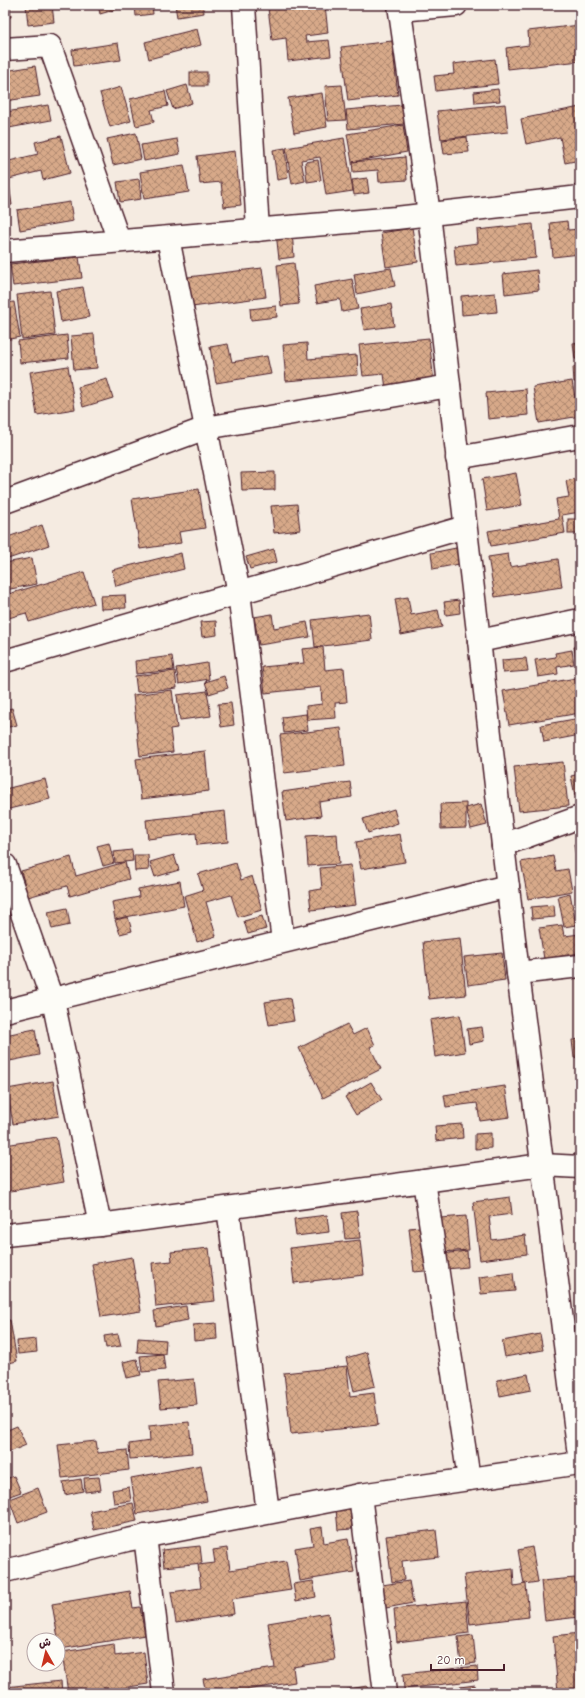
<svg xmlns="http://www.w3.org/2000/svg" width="585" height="1698" viewBox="0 0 585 1698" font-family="'Comic Neue','Playpen Sans Arabic',sans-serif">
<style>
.building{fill:url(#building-cross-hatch);stroke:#4a1f2b}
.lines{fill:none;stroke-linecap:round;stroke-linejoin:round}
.minor-casing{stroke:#4a1f2b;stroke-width:25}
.minor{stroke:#fdfcf7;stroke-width:22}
</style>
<defs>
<pattern id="building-cross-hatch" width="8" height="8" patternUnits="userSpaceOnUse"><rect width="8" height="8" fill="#d7a989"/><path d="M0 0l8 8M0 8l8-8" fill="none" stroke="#b08970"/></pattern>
</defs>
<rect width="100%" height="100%" fill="#f5ebe1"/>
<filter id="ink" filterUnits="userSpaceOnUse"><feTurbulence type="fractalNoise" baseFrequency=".025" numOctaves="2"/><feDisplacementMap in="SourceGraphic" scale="8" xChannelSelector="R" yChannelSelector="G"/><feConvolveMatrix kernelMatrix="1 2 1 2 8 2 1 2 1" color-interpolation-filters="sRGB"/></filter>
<g filter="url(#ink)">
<g class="building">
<polygon points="5,5 10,5 11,17 5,18"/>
<polygon points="26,5 52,5 54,22 28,25"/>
<polygon points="98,5 116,5 117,9 100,14"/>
<polygon points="135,5 152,5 153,14 136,16"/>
<polygon points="175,5 203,5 204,13 177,17"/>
<polygon points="293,5 325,5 328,33 305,36 306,42 329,40 331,56 288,61 286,38 272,40 268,8"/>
<polygon points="580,25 580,61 508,69 506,48 529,45 528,31"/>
<polygon points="197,29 201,45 149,59 145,42"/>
<polygon points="392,41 398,95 348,101 341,47"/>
<polygon points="118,43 121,60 74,66 72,50"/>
<polygon points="495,59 498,84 436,91 434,76 454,74 453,64"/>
<polygon points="35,66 40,96 5,101 5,71"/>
<rect x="190" y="72" width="17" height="14"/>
<polygon points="187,85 192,103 173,109 167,91"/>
<polygon points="342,85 346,120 328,121 325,86"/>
<polygon points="121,87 131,121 110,127 100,93"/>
<polygon points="498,89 500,101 475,103 474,92"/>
<polygon points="165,91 168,106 151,110 154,122 136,126 130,99"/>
<polygon points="322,93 327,127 294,133 288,98"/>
<polygon points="505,104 508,132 441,139 437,111"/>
<polygon points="48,105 51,120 9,128 6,112"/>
<polygon points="402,105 404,124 348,129 346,110"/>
<polygon points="580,107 580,160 565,163 560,137 526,144 521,119"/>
<polygon points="403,125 407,152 352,162 347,134"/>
<polygon points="5,129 9,144 5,145"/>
<polygon points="136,133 141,159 113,165 107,139"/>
<polygon points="61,136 70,173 43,180 41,171 5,180 5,162 38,154 35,142"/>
<polygon points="467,137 469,152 444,154 442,140"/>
<polygon points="344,138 353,191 326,195 320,157 301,160 305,181 292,184 286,148"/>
<polygon points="177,139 180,154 144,161 141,145"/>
<polygon points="285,148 288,178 277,180 273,150"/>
<polygon points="235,151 241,205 224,207 221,182 200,184 197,156"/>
<polygon points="405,157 407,180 379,182 378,170 353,172 352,162"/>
<polygon points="318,160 321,180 307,182 305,162"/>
<polygon points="184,165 189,192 144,199 140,172"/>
<polygon points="367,178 369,193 354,195 352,180"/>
<polygon points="139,179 141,199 120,202 117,182"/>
<polygon points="5,184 9,184 12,205 5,206"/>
<polygon points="70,202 73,221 20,230 17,210"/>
<polygon points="567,221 568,230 580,229 580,254 553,257 550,223"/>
<polygon points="533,224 536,258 456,266 454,246 478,243 477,230"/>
<polygon points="412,228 418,262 386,267 381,233"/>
<polygon points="292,231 294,257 279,259 276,233"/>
<polygon points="79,257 82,278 13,286 10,264"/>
<polygon points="294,263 299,304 281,306 277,265"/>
<polygon points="262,268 266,297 192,307 188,277"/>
<polygon points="391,268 395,286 357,294 354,274"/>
<polygon points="537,270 539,290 505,294 503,274"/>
<polygon points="352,279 358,309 342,312 340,299 317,303 314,286"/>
<polygon points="83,287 89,317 61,322 56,291"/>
<polygon points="50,291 55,335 22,339 17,295"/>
<polygon points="495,293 497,312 462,315 461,296"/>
<polygon points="14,302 20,337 5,340 5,303"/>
<polygon points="391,304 394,326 364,330 360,309"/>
<polygon points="276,306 277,317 251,320 250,309"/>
<polygon points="94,334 97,368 74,370 71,336"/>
<polygon points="67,335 69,358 20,363 18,341"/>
<polygon points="429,338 434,383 386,389 384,374 363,376 359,345"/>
<polygon points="580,342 580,359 575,359 573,343"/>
<polygon points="307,343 308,359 357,355 358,375 286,381 283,345"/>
<polygon points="228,344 232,362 267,356 271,374 216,383 210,347"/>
<polygon points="68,366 75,409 37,415 30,372"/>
<polygon points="580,366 580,381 574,382 573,367"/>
<polygon points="107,379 113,398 83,407 78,387"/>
<polygon points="572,381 576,403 580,402 580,416 539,423 533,387"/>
<polygon points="526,389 528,415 488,419 486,393"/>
<polygon points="275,472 275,490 242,491 241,473"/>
<polygon points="516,473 522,505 487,511 482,479"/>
<polygon points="579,478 580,512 562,515 565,533 491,546 488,531 559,519 556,499 569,497 566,481"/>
<polygon points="199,489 205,528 179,532 181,543 140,549 132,499"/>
<polygon points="297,504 300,530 274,533 271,506"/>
<rect x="568" y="519" width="12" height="15"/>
<polygon points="42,525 49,545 5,560 5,538"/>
<polygon points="456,548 459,564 433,569 431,553"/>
<polygon points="274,549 277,562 250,569 246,557"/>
<polygon points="181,553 184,569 116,586 112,570"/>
<polygon points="508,554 510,567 558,559 562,587 495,597 488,557"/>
<polygon points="32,558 37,584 5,590 5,563"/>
<polygon points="84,572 94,603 29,622 26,613 5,619 5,595"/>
<polygon points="125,595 126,608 101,609 100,596"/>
<polygon points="408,597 411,615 438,610 442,627 401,635 395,599"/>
<polygon points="459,600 460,613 446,615 444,602"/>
<polygon points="369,613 372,640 315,647 312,620"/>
<polygon points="272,614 274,628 307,622 310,637 259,645 254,617"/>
<polygon points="216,621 217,635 202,637 200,622"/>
<polygon points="580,646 580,686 574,647"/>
<polygon points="323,647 325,670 344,668 347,702 335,703 336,718 307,720 306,706 322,704 321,687 265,693 262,667 304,663 302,649"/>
<polygon points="572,650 574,664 557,667 558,674 538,677 535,660 556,657 555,653"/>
<polygon points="172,656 174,670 136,674 135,661"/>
<polygon points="526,658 528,671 503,673 502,660"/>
<polygon points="207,663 209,679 179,684 176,668"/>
<polygon points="175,671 177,688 137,692 135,676"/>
<polygon points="224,676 228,688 209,694 205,682"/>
<polygon points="576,678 580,713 509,725 503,691"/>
<polygon points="172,690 177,728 170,729 173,752 140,756 133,695"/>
<polygon points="207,691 211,716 180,720 177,695"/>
<polygon points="231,703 234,725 221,727 218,704"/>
<polygon points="12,708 17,725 5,728 5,710"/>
<polygon points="306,714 308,730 284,733 282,717"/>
<polygon points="580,718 580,735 544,742 541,725"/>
<polygon points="341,728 345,766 284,773 280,735"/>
<polygon points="205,751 209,791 141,799 136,759"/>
<polygon points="563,762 568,806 519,811 514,767"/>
<polygon points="580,774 580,795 575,796 571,776"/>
<polygon points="45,779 50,799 5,810 5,789"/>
<polygon points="350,782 352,797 319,802 321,816 286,821 282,792"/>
<polygon points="466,803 466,828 441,829 440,804"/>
<polygon points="481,804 487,825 471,829 466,808"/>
<polygon points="394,809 398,823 368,833 363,819"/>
<polygon points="225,811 228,842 197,845 196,833 148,839 146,820"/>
<polygon points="337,834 339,864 308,866 306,836"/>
<polygon points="400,834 405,862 361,869 356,842"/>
<polygon points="109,843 114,863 103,866 97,846"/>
<polygon points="580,844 580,873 579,874 574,845"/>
<polygon points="132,850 133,861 115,863 114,852"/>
<polygon points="134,855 148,855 149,870 135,871"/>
<polygon points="174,855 179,870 155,877 150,862"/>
<polygon points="553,856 556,871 568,869 572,891 528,899 521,862"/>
<polygon points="71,857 76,876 125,862 129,879 70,896 67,886 28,897 21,871"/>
<polygon points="236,863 241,880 252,876 262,910 238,917 231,895 206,902 216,936 197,942 184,896 203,890 198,874"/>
<polygon points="351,865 356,905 311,910 309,891 322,889 320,868"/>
<polygon points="180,881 184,906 115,919 112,902 139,897 138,889"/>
<polygon points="570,893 576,925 564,927 558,896"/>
<polygon points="554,905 555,917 532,919 531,907"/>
<polygon points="67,908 70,925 52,929 48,912"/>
<polygon points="262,916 266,929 248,934 244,921"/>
<polygon points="128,917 132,931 120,934 115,920"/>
<polygon points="562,925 564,936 580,934 580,953 544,959 539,928"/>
<polygon points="460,938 466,995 429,999 423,942"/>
<polygon points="502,953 505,980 468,985 464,957"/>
<polygon points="290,998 294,1021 269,1025 265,1002"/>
<polygon points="460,1015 465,1052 435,1057 430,1020"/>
<polygon points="347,1024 353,1035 367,1028 375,1045 370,1047 381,1069 323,1098 299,1048"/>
<polygon points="482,1027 484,1041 469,1044 467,1029"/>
<polygon points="35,1029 39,1055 5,1062 5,1035"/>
<polygon points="580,1039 580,1057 574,1058 572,1040"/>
<polygon points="53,1081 59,1116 13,1124 7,1089"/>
<polygon points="371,1082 382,1100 356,1115 345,1097"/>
<polygon points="505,1086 510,1117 480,1121 477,1103 446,1107 444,1095"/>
<polygon points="462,1124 463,1138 436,1141 435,1126"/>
<polygon points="491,1133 491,1148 475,1149 475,1134"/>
<polygon points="56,1137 64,1182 5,1192 5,1145"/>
<polygon points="510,1197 512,1214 489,1217 492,1240 525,1235 527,1254 480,1260 473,1202"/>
<polygon points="357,1211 360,1238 345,1239 342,1213"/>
<polygon points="327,1215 329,1232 296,1236 294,1219"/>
<polygon points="466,1216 469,1250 442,1252 440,1218"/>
<polygon points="438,1225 441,1254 467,1251 468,1267 414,1272 409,1228"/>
<polygon points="360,1240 364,1275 294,1283 290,1248"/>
<polygon points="209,1248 215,1301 156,1307 152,1263 172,1261 171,1252"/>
<polygon points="132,1257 141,1311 101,1317 92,1264"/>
<polygon points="513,1273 515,1291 481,1294 479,1277"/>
<polygon points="578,1296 580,1296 580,1313 579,1313"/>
<polygon points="186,1306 188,1320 156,1326 154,1311"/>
<polygon points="10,1320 17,1361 5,1364 5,1321"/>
<polygon points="216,1323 217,1339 194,1341 193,1325"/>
<polygon points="118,1334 121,1346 106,1348 104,1336"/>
<polygon points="540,1334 543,1350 505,1357 502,1341"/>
<polygon points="138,1338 166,1340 165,1354 137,1352"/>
<polygon points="36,1339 37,1352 18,1354 17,1341"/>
<polygon points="367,1352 375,1386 354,1391 346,1358"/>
<polygon points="163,1354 165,1370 142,1372 140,1356"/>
<polygon points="137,1359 141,1375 127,1378 123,1362"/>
<polygon points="347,1366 350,1396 374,1393 378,1425 291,1434 284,1373"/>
<polygon points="528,1374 531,1390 500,1396 497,1380"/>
<polygon points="194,1379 197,1405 161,1408 158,1382"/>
<polygon points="189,1422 192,1453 130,1459 129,1444 150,1441 149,1426"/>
<polygon points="17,1426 26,1445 5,1454 5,1431"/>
<polygon points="96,1441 98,1453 127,1450 129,1470 62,1478 58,1445"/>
<polygon points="201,1465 207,1501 137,1514 131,1478"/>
<polygon points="14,1476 21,1492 7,1497 5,1492 5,1479"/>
<polygon points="99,1477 101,1490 85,1492 84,1478"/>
<polygon points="81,1479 83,1491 65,1495 63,1482"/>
<polygon points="129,1487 131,1501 114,1503 112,1490"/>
<polygon points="38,1488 47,1512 18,1523 9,1499"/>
<polygon points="349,1497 352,1529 338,1530 335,1499"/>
<polygon points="9,1501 11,1515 5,1516 5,1502"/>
<polygon points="133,1503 137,1521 94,1530 90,1511"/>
<polygon points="322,1527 324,1543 348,1539 354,1572 300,1581 295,1548 313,1545 310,1529"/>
<polygon points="436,1530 439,1557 402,1561 404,1580 392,1582 386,1536"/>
<polygon points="200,1546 202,1563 164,1567 162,1550"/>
<polygon points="532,1547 538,1582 524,1584 518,1550"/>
<polygon points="227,1548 230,1570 286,1561 291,1590 232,1599 234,1614 176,1623 171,1592 201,1588 198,1565 215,1563 213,1550"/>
<polygon points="513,1569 514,1586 526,1584 529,1617 470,1624 464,1575"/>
<polygon points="575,1578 579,1617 545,1621 541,1581"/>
<polygon points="313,1581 316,1597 296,1601 293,1584"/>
<polygon points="409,1581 413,1603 386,1608 382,1585"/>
<polygon points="130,1591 133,1608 140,1607 145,1635 60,1649 52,1604"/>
<polygon points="466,1601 469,1633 397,1642 394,1609"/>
<polygon points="328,1613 335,1660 293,1667 295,1682 228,1693 206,1693 203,1679 275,1668 268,1623"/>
<polygon points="580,1633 580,1690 558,1692 553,1636"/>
<polygon points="473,1635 476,1663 461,1665 458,1637"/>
<polygon points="114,1644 115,1656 144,1652 148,1684 90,1693 68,1693 62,1652"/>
<polygon points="477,1666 478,1680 404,1689 403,1674"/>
<polygon points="61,1681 62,1693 5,1693 5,1687"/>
<polygon points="475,1685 476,1692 437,1693 437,1690"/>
<polygon points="367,1686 368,1693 325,1693"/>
</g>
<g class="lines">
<g class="minor-casing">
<g id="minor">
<polyline points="244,5 258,230"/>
<polyline points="399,5 429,214 518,973 580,1463"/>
<polyline points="400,10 456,5"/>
<polyline points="5,49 50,46 119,241"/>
<polyline points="168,238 239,593 283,941"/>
<polyline points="5,251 396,218 580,197"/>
<polyline points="457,458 580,436"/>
<polyline points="5,502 206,428 449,386"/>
<polyline points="479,641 580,620"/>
<polyline points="5,661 465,527"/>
<polyline points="503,845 580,817"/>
<polyline points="5,865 54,1005 100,1225"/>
<polyline points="518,973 580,966"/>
<polyline points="5,1011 508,886"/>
<polyline points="424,1181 469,1479"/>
<polyline points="228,1208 268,1512"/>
<polyline points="5,1235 100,1225 542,1165 580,1167"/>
<polyline points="360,1495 385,1693"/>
<polyline points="145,1536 164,1693"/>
<polyline points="5,1571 127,1540 360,1495 580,1463"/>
</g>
</g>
<use href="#minor" class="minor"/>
</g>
</g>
<rect width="585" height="1698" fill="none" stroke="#fdfcf7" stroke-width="20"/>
<rect x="10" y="10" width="565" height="1678" fill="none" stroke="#4a1f2b" stroke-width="1.5" filter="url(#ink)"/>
<g transform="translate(46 1652) rotate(352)"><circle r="19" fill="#fdfcf7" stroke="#b5a4a5"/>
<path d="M0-3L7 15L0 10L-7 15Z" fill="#c8321e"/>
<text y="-6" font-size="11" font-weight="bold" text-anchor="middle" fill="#4a1f2b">ش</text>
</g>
<path d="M431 1664v6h73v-6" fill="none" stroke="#4a1f2b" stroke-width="2"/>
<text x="437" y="1664" font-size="12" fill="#4a1f2b" stroke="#fdfcf7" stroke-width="3" paint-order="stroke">20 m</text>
</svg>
